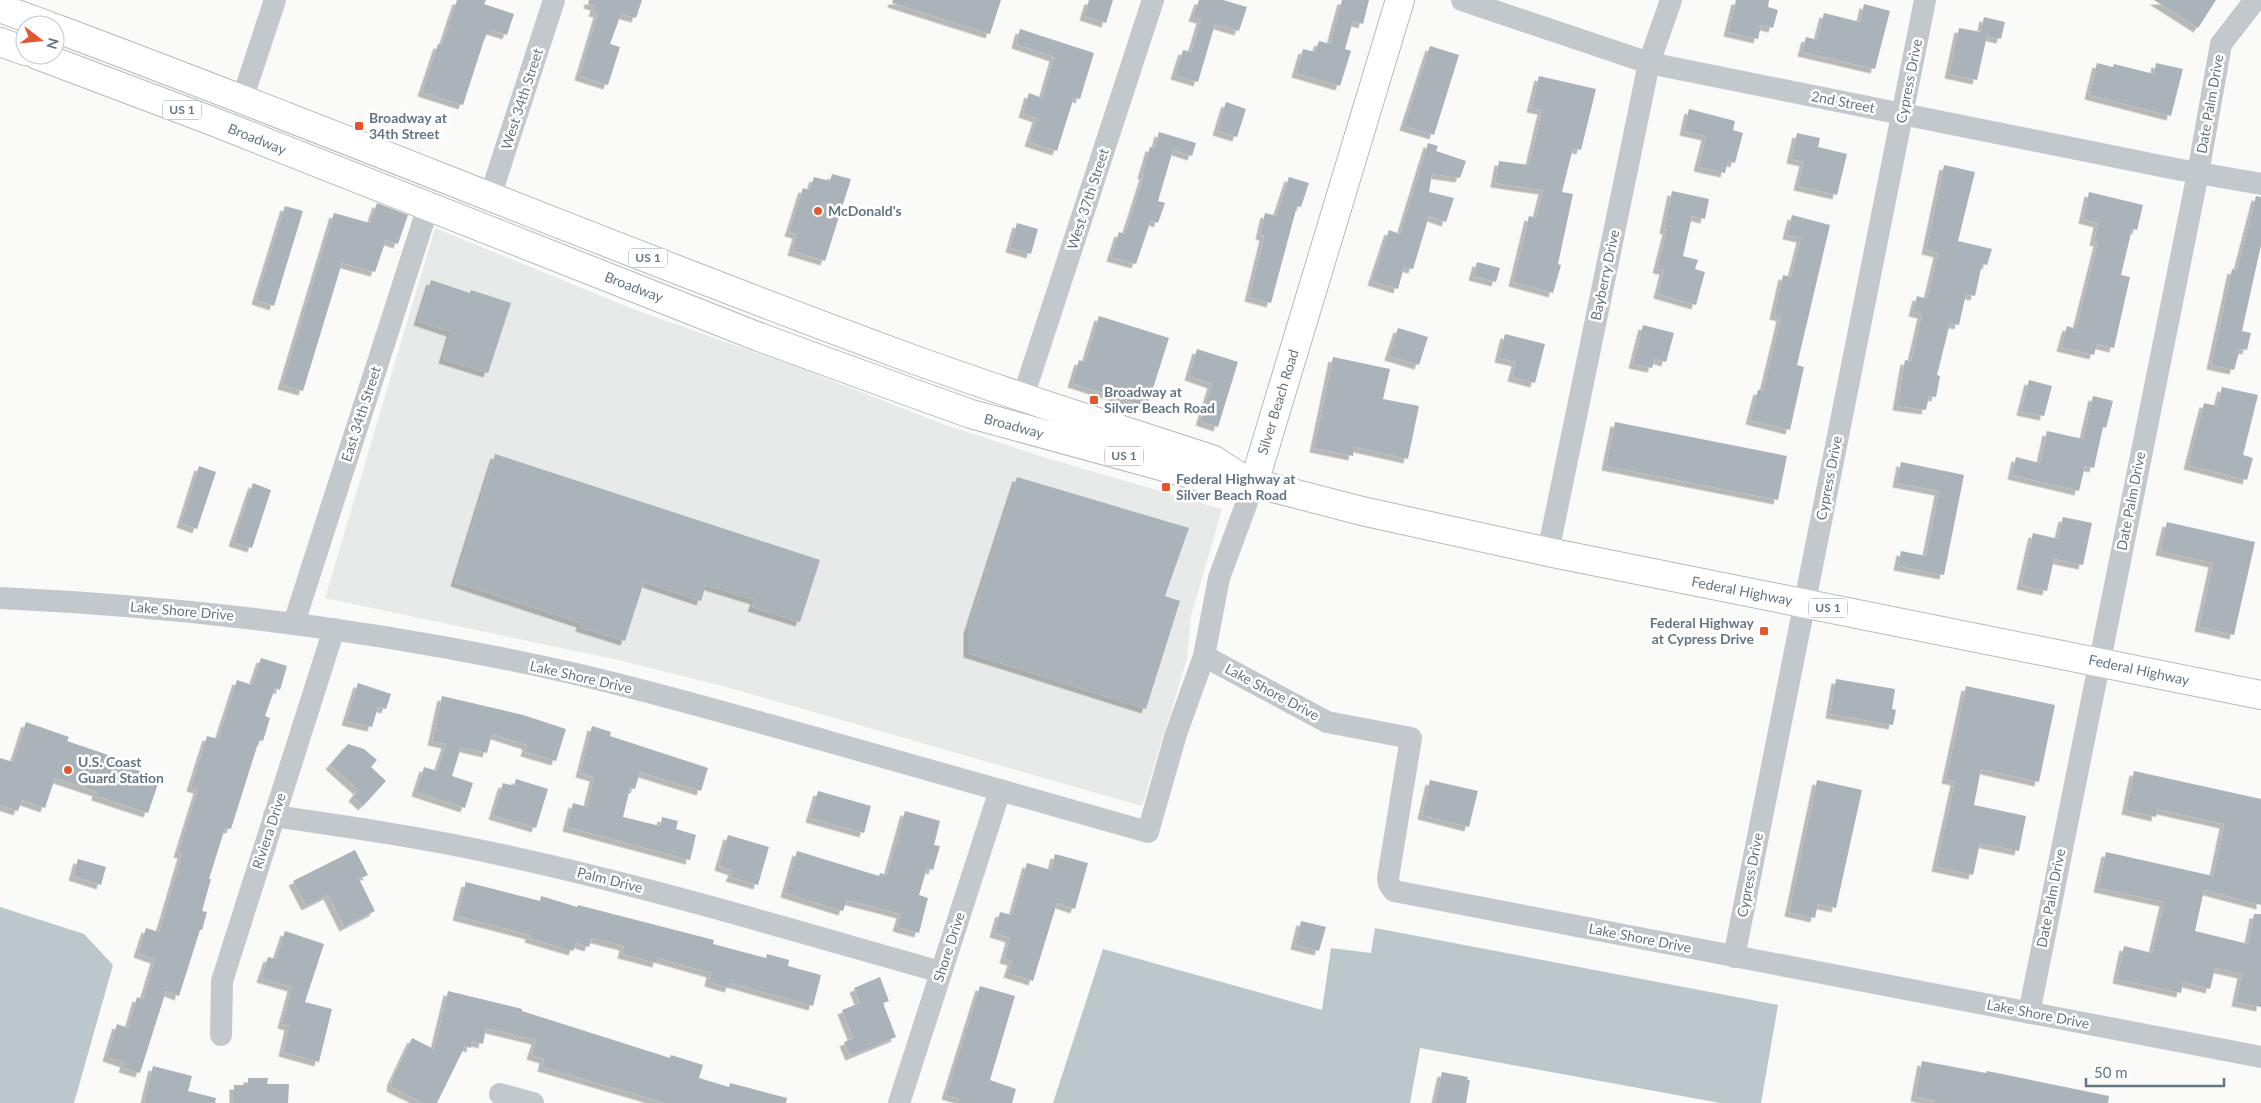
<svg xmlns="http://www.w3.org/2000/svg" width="2261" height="1103" viewBox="0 0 2261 1103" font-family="Lato,sans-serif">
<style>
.built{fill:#e8e9e9}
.water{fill:#bbc7cb}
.building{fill:#aab3b9;filter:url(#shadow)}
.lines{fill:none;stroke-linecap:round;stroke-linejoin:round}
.secondary-casing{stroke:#b3babf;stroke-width:30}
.primary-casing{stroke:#b5babe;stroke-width:30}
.street{stroke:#c3c8cc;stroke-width:22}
.secondary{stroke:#fff;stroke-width:28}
.primary{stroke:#fff;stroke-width:28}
.poi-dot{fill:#e4572e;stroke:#fff;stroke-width:2}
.labels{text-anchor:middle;stroke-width:5;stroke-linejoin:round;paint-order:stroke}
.shield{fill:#fff;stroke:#939fa8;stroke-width:1}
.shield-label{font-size:12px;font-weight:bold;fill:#657683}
.street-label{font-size:14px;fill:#657683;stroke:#fff}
.poi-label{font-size:14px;font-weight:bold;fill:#657683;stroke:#fff;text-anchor:start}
</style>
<defs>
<filter id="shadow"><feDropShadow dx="-4.5" dy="4.5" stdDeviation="0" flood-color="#0004"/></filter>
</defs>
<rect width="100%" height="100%" fill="#fafaf8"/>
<polygon class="built" points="435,228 633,309 802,369 943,424 1053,460 1222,509 1191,616 1187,659 1142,806 726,687 618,660 325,598"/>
<g class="water">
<polygon points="0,907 84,934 113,965 74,1103 0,1103"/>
<polygon points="1375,928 1778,1005 1761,1103 1720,1103 1420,1048 1410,1103 1053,1103 1103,949 1322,1010 1331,948 1371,953"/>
</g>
<g class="building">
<polygon points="457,0 486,0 484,4 514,14 507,35 491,30 489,35 486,34 463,105 422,92 438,44 442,45"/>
<polygon points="589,0 642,0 636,18 621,14 610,44 620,47 608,85 579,76 598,13 593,12 595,6 588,4"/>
<polygon points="893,0 1001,0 990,34 892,3"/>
<polygon points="1089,0 1113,0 1106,23 1084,16"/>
<polygon points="1199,0 1223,0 1247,7 1239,31 1215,24 1198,82 1175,75 1183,50 1191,52 1201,19 1193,17"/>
<polygon points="1342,0 1369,0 1363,24 1353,21 1345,49 1351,51 1340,86 1296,73 1303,49 1315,52 1319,41 1330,44"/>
<polygon points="1736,0 1769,0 1768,7 1778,10 1773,28 1761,25 1758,39 1728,32"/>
<polygon points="2154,0 2216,0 2198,28"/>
<polygon points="1864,4 1890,11 1875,69 1802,52 1806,37 1817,40 1824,13 1860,22"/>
<polygon points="1984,17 2005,22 2001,39 1987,36 1977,80 1949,74 1959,28 1981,32"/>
<polygon points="1020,29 1094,53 1080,99 1074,97 1057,151 1029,142 1037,118 1023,113 1029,93 1042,98 1054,57 1016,44"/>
<polygon points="1430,46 1459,55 1434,135 1404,126"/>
<polygon points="2097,63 2113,67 2114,64 2154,74 2156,63 2183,69 2171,116 2089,95"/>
<polygon points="1539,76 1596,89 1581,150 1573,148 1562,192 1573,194 1558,264 1561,265 1553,293 1513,282 1529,216 1536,218 1543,190 1495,183 1499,161 1529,165 1542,110 1531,108"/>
<polygon points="1226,102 1246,109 1237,137 1217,131"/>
<polygon points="1689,109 1735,121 1733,130 1743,133 1735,163 1728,161 1725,173 1698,167 1706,136 1684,131"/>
<polygon points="1159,132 1196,143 1192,156 1173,150 1158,201 1165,203 1158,223 1151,220 1136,264 1111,257 1119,232 1125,234 1144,175 1142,174 1150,147 1155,148"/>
<polygon points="1797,133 1820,138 1818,147 1847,154 1837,195 1798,186 1804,162 1791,159"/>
<polygon points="1428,143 1438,146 1436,151 1466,161 1460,178 1432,174 1429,192 1454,198 1446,222 1429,216 1413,269 1404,267 1398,289 1372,281 1389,230 1400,234"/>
<polygon points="1944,165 1975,172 1958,241 1992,249 1987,265 1982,264 1975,296 1966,294 1959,325 1950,323 1937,375 1940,376 1936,397 1929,396 1926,410 1897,406 1905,360 1911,361 1922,314 1913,312 1917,296 1927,299 1938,253 1926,250"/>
<polygon points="832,174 851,179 825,261 792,251 797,234 789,232 803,188 810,190 814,177 830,181"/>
<polygon points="1289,177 1309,183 1301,207 1297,206 1271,303 1249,297 1264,236 1260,235 1265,213 1276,216"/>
<polygon points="1672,191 1709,199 1705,219 1692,216 1683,256 1698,260 1695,269 1705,272 1696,305 1658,294 1664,270 1657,269 1667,230 1664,229"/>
<polygon points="2089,192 2143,205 2137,230 2132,229 2121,275 2130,277 2114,348 2097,344 2094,355 2061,347 2067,326 2076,329 2098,242 2094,241 2098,223 2083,219"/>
<polygon points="2256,196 2261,197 2261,245 2242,331 2251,333 2247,350 2240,349 2234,370 2211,365 2232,269 2237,270"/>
<polygon points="377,203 408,215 398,244 386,240 375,272 342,263 303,391 282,385 334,213 370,223"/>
<polygon points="285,206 303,211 274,306 256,300"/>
<polygon points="1792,215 1830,225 1797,365 1804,367 1790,430 1750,420 1758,390 1763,391 1781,317 1774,315 1783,275 1791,277 1801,238 1787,235"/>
<polygon points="1017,223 1038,229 1031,254 1010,248"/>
<polygon points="1477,262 1500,268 1496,282 1473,276"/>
<polygon points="431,280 470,293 471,290 511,303 488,373 443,359 451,332 418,321"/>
<polygon points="1099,316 1169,338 1147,407 1072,383 1079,360 1085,362"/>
<polygon points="1643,325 1674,333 1666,362 1655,359 1652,368 1633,364"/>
<polygon points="1398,328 1428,337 1419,365 1389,356"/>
<polygon points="1505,334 1545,344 1535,383 1512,377 1516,362 1499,358"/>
<polygon points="1197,349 1238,362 1218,427 1200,421 1212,384 1189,376"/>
<polygon points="1333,357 1390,369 1383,399 1419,406 1408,459 1354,447 1353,456 1314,448"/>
<polygon points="2029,380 2052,386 2044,416 2021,411"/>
<polygon points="2222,387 2258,395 2243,455 2253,458 2247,480 2188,465 2204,403 2217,406"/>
<polygon points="2093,396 2113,401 2106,428 2103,427 2094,468 2085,466 2079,491 2012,475 2016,457 2040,463 2047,431 2083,439"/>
<polygon points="1615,422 1787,456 1778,500 1606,466"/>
<polygon points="495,454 820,560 800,622 752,607 755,600 706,585 701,601 644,582 625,641 580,627 581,623 455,582"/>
<polygon points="1901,462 1964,475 1944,575 1898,566 1901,551 1926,556 1939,491 1897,483"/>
<polygon points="199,466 216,472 197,529 181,523"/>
<polygon points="1017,477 1189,528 1165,596 1180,601 1146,709 968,653 968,629"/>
<polygon points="253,483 271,490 252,548 233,542"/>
<polygon points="2063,517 2092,523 2083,565 2054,559 2047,591 2021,585 2033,533 2058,539"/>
<polygon points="2167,522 2255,542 2234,635 2199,627 2213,563 2160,551"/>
<polygon points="261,658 287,666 280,690 275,688 265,716 270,718 263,741 259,740 231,829 225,828 209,879 211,879 202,911 207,912 202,930 200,930 179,996 166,991 140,1073 123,1068 125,1063 107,1057 117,1024 128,1028 137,997 143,999 155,959 138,953 146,928 159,932 182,854 178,853 198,789 191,787 207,736 218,739 237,680 252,685"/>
<polygon points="1836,679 1895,689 1892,709 1896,710 1893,725 1830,714"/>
<polygon points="358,683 391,694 386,709 378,707 372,727 346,721"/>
<polygon points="1966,686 2055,705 2039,782 1981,769 1974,805 2026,816 2019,851 1980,843 1973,875 1936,867 1955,781 1946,779"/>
<polygon points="442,696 523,715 566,729 556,761 525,752 527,745 492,734 487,753 461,747 452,776 473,783 465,808 416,792 424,767 437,771 446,744 432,741"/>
<polygon points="26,722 69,737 67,741 111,756 110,761 160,778 148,813 96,796 97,792 55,778 45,808 22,800 18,811 0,805 0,758 13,762"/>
<polygon points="592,726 611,732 610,736 708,768 701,791 640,772 635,789 630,788 623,817 660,826 662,817 678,821 676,829 696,835 690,860 567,827 573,803 587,807 594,777 580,773"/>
<polygon points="348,744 364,749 377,760 371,767 386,781 363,806 353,797 358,790 330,765"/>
<polygon points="2134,771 2261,799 2261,905 2204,890 2195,931 2248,944 2254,914 2261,914 2261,1007 2236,1002 2242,974 2215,968 2210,989 2183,982 2181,993 2117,979 2124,946 2152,953 2164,902 2098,888 2106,852 2213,876 2224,824 2157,809 2156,817 2126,810"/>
<polygon points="516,779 548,789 536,828 493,815 503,783 514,786"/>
<polygon points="1430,780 1478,791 1469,827 1422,815"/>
<polygon points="1817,780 1862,790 1836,908 1818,904 1815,918 1789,912"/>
<polygon points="818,791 871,806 864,833 810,818"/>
<polygon points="905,811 940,821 934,845 940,846 933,870 927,868 919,895 928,898 919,933 897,927 901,914 847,900 843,911 785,893 797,851 879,876 880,873 887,875"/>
<polygon points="728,835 769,847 758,885 730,877 733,871 719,866"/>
<polygon points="355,850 368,875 359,879 375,911 344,927 328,895 306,906 293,881"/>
<polygon points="1055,854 1088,863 1075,909 1057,903 1033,981 1008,973 1012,961 1004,959 1010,938 994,933 1000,912 1012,915 1027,863 1051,870"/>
<polygon points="78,859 106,867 101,885 73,876"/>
<polygon points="466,882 540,901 541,896 577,907 578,905 714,940 713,944 766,958 767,954 789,960 788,966 821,975 813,1006 731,983 729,988 709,982 711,973 658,958 657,963 622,954 624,946 592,938 589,947 576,943 573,951 529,938 530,935 457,916"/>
<polygon points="1301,921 1326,927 1319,951 1295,945"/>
<polygon points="285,931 324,944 305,1002 332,1009 319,1062 283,1052 289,1026 282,1024 292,987 261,978 268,957 276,959"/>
<polygon points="880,977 889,1001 883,1003 896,1037 850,1056 844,1042 853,1038 842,1010 860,1003 854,988"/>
<polygon points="980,986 1015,996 990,1080 1016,1089 1012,1103 958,1103 959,1099 946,1095"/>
<polygon points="448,991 522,1009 522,1011 670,1058 671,1055 703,1065 699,1078 729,1087 730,1083 787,1098 786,1103 665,1103 542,1067 544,1059 531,1055 536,1040 486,1028 483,1044 472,1041 471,1048 465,1046 437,1103 423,1103 391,1087 392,1080 412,1038 434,1049"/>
<polygon points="1922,1061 1986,1073 1987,1071 2109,1096 2108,1103 1936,1103 1936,1101 1915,1097"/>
<polygon points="153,1066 192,1076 188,1091 216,1098 215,1103 144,1103"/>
<polygon points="1442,1072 1468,1077 1467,1080 1470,1080 1466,1103 1435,1103"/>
<polygon points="248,1078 268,1078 267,1084 289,1084 288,1103 234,1103 234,1085 248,1085"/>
</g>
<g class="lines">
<g class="secondary-casing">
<polyline id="secondary" points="1254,483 1400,0"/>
</g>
<g class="primary-casing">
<g id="primary">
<polyline points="0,8 47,25"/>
<path d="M 55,28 C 337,133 614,249 896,353 C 1001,392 1108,425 1214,460 L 1243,479 L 1254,483 L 1362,511 L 1548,552 L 2261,695"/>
<polyline points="0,42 25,51"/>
<polyline points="37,55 212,121 759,337 896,387 971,414 1208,479 1243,479"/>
</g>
</g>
<g class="street">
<polyline points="1462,0 1649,63 2176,169 2261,184"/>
<polyline points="242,100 275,0"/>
<polyline points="490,197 554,0"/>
<polyline points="1023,397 1153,0"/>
<polyline points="1548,552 1649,63 1671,0"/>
<path d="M 0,598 C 191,607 380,630 567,672 C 656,692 743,718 830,742 C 936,772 1042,802 1148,832 L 1176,734 L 1204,656 L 1219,578 L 1254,483"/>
<polyline points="294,623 428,207"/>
<polyline points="1204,656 1327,722 1411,738 1388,878 1389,884 1394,891 2261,1057"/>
<path d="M 274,816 C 350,827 426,838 502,855 C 650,887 795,931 941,972"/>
<polyline points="1734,957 1925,0"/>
<polyline points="2029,1013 2198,173 2221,44 2255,0"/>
<polyline points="221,1035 222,981 334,629"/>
<polyline points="500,1094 533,1103"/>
<polyline points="899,1103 1000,790"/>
</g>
<use href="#secondary" class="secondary"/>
<use href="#primary" class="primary"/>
</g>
<g class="poi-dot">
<rect x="354" y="121" width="10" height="10" rx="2.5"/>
<circle cx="818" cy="211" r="5"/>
<rect x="1089" y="395" width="10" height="10" rx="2.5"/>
<rect x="1161" y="482" width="10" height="10" rx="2.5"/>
<rect x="1759" y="626" width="10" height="10" rx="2.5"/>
<circle cx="68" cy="770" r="5"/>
</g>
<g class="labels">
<g class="shield">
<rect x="163" y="100.5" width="38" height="19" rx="4"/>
<rect x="629" y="248.5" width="38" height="19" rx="4"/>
<rect x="1105" y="446.5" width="38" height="19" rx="4"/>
<rect x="1809" y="598.5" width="38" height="19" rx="4"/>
</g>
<g class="shield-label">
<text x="182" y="114">US 1</text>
<text x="648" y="262">US 1</text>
<text x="1124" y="460">US 1</text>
<text x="1828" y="612">US 1</text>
</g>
<g class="street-label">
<text transform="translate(1909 81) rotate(-79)" y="5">Cypress Drive</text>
<text transform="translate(522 99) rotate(-72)" y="5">West 34th Street</text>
<text transform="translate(1843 102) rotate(11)" y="5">2nd Street</text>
<text transform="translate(2210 104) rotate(-80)" y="5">Date Palm Drive</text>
<text transform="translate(257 139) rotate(22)" y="5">Broadway</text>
<text transform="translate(1088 199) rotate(-72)" y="5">West 37th Street</text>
<text transform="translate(1605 275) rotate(-78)" y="5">Bayberry Drive</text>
<text transform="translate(634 287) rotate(21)" y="5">Broadway</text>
<text transform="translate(1278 402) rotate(-73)" y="5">Silver Beach Road</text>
<text transform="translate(361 414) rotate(-72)" y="5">East 34th Street</text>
<text transform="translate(1014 426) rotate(15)" y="5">Broadway</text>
<text transform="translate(1829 478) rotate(-79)" y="5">Cypress Drive</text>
<text transform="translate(2131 501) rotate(-79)" y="5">Date Palm Drive</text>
<text transform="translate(1742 591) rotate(11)" y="5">Federal Highway</text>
<text transform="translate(182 611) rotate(5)" y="5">Lake Shore Drive</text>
<text transform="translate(2139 670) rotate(12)" y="5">Federal Highway</text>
<text transform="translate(581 677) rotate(13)" y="5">Lake Shore Drive</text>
<text transform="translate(1272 692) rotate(28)" y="5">Lake Shore Drive</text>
<text transform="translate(269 831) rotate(-72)" y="5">Riviera Drive</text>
<text transform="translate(1750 875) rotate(-79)" y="5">Cypress Drive</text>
<text transform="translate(610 880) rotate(14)" y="5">Palm Drive</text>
<text transform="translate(2051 898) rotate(-79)" y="5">Date Palm Drive</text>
<text transform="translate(1640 938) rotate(11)" y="5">Lake Shore Drive</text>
<text transform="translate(949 947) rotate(-72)" y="5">Shore Drive</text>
<text transform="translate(2038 1014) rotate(11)" y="5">Lake Shore Drive</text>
</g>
<g class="poi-label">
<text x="369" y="123">Broadway at<tspan x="369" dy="16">34th Street</tspan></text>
<text x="828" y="216">McDonald's</text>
<text x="1104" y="397">Broadway at<tspan x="1104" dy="16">Silver Beach Road</tspan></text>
<text x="1176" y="484">Federal Highway at<tspan x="1176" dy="16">Silver Beach Road</tspan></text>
<text x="1754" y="628" text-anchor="end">Federal Highway<tspan x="1754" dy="16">at Cypress Drive</tspan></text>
<text x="78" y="767">U.S. Coast<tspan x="78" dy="16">Guard Station</tspan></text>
</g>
</g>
<g transform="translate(40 40) rotate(106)"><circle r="24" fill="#ffffff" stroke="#c1c8cd"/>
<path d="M0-4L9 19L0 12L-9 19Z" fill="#e4572e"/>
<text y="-8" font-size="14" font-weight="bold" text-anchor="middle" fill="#657683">N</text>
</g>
<path d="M2086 1078v8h138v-8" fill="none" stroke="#657683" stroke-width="2.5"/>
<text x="2094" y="1078" font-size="15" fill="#657683" stroke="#ffffff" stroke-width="4" paint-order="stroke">50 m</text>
</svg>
